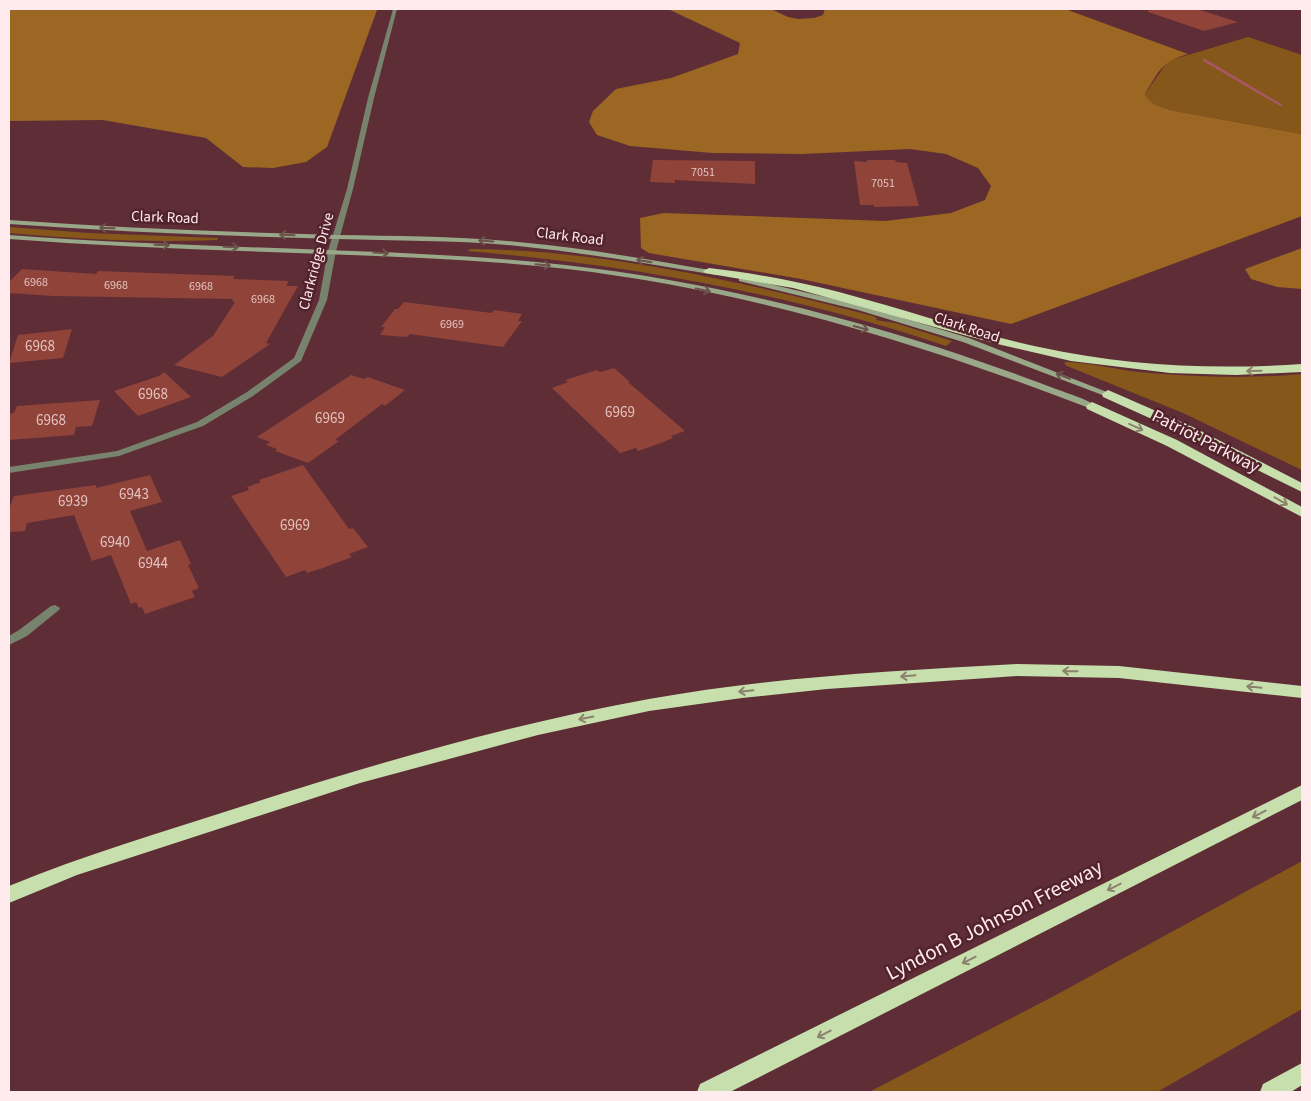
<svg xmlns="http://www.w3.org/2000/svg" width="1311" height="1101" viewBox="0 0 1311 1101" font-family="'Source Sans 3',sans-serif">
<style>
.green{fill:#85571a}
.forest{fill:#9b6723}
.lines{fill:none;stroke-linecap:round;stroke-linejoin:round}
.stream{fill:#a75866;fill-rule:evenodd}
.building{fill:#8f4339}
.minor{fill:#78836e;fill-rule:evenodd}
.secondary{fill:#98a888;fill-rule:evenodd}
.motorway{fill:#c6dfad;fill-rule:evenodd}
.oneway{stroke:#6b524c}
.oneway2{stroke:#8c816c}
.labels{text-anchor:middle;stroke-width:5;stroke-linejoin:round;paint-order:stroke}
.far-number-label{font-size:12px;fill:#e3c1c0}
.far-street-label{font-size:15px;fill:#ffebed;stroke:#53232c}
.number-label{font-size:15px;fill:#e3c1c0}
.street-label{font-size:18px;fill:#ffebed;stroke:#53232c}
.near-street-label{font-size:21px;fill:#ffebed;stroke:#53232c}
</style>
<rect width="100%" height="100%" fill="#5f2d36"/>
<g class="green">
<path d="M 1248,37 L 1302,55 L 1302,134 L 1175,111 C 1164,108 1150,105 1145,94 L 1168,61 Z"/>
<path d="M 9,227 L 89,233 L 218,238 L 217,240 C 148,243 78,239 9,233 Z"/>
<path d="M 470,249 C 603,250 745,282 873,316 L 877,318 L 876,320 L 895,323 L 952,341 L 946,346 C 791,294 631,265 468,251 Z"/>
<path d="M 1066,362 C 1090,363 1114,369 1138,372 C 1193,377 1248,379 1302,374 L 1302,470 L 1183,413 L 1067,366 L 1064,363 Z"/>
<polygon points="1302,861 1302,1009 1157,1092 869,1092 1054,996"/>
</g>
<g class="forest">
<polygon points="9,9 375,9 377,10 327,147 306,162 273,168 243,167 206,138 103,120 9,121"/>
<path d="M 668,9 L 771,9 L 788,17 L 798,19 L 814,18 L 823,15 L 825,9 L 1065,9 L 1188,54 C 1161,62 1159,71 1145,94 C 1150,105 1164,108 1175,111 L 1302,134 L 1302,216 L 1011,324 L 801,279 L 649,253 L 641,248 L 640,218 L 664,213 L 885,221 L 951,213 L 985,200 L 991,186 L 978,168 L 946,154 L 910,149 L 803,154 L 712,153 L 630,146 L 597,135 L 589,122 L 593,111 L 616,89 L 671,78 L 738,54 L 740,43 Z"/>
<polygon points="1302,248 1302,289 1277,287 1251,279 1245,269"/>
</g>
<g class="lines">
<polygon class="stream" points="1203,59 1205,59 1283,105 1280,106 1203,61"/>
</g>
<g class="building">
<polygon points="1148,9 1197,9 1238,22 1204,31 1148,12"/>
<polygon points="653,160 755,161 755,184 675,180 675,183 650,182"/>
<polygon points="867,160 895,160 896,162 907,163 919,206 874,207 874,205 860,205 854,161 867,162"/>
<polygon points="22,269 96,274 98,271 235,276 233,279 289,281 286,286 298,286 266,343 270,344 222,377 174,365 213,336 235,302 232,301 233,299 53,296 9,293 9,282"/>
<polygon points="404,302 492,313 494,310 522,314 518,321 522,321 503,347 410,334 407,337 380,335 385,327 381,327 395,309 398,309"/>
<polygon points="72,329 63,358 9,363 18,335"/>
<polygon points="614,368 630,382 628,382 685,431 671,436 673,438 661,443 638,451 636,448 620,453 552,388 568,382 565,380 597,370 600,372"/>
<polygon points="164,372 191,397 138,416 114,391 159,376"/>
<polygon points="351,375 364,379 368,377 405,390 385,406 382,404 335,440 339,441 308,463 275,451 277,449 266,445 270,442 257,437"/>
<polygon points="100,400 92,426 76,427 74,435 9,440 9,414 14,413 17,406"/>
<polygon points="303,465 349,529 353,528 368,547 349,554 352,557 323,568 307,573 305,570 286,577 231,496 249,490 247,487 261,482 259,480"/>
<polygon points="150,475 162,502 130,511 147,551 180,540 191,564 188,565 199,588 192,591 195,597 145,614 142,607 139,608 136,602 131,604 111,555 92,561 74,515 27,523 25,531 9,532 9,509 14,496 96,485 96,488"/>
</g>
<g class="lines">
<g class="minor">
<polygon points="393,9 397,9 374,98 353,189 336,251 327,300 301,361 253,396 203,426 119,456 9,473 9,467 117,451 197,422 247,392 294,358 319,300 328,251 347,189 368,98"/>
<polygon points="55,605 60,608 59,610 27,636 9,645 9,636 19,630 51,606"/>
</g>
<g class="secondary">
<path d="M 9,220 C 118,228 228,232 337,235 C 397,236 458,236 518,242 C 585,248 650,260 716,271 L 720,273 L 716,275 C 650,264 585,253 518,246 C 458,240 397,241 337,239 C 228,236 118,232 9,224 Z"/>
<path d="M 9,235 C 115,243 220,246 326,250 C 406,253 486,256 565,265 C 692,279 818,309 940,348 C 979,361 1017,374 1056,389 C 1069,394 1085,398 1096,406 L 1092,409 L 1089,408 C 920,343 747,290 567,269 C 486,260 405,257 324,254 C 219,250 114,247 9,239 Z"/>
<polygon points="739,277 864,306 969,338 1112,394 1111,396 1105,396 963,342 858,310 739,281"/>
</g>
<g class="motorway">
<path d="M 709,268 C 753,273 796,281 839,292 C 906,310 971,332 1039,347 C 1126,366 1214,370 1302,364 L 1302,372 L 1236,375 L 1170,373 L 1071,361 L 993,343 L 793,288 L 705,273 L 703,271 Z"/>
<polygon points="1108,390 1195,428 1302,483 1302,492 1185,434 1103,397 1102,394"/>
<polygon points="1092,402 1177,440 1302,507 1302,517 1167,446 1087,409 1086,406"/>
<path d="M 1017,664 L 1119,666 L 1302,686 L 1302,698 L 1119,678 L 1017,676 L 827,689 L 742,698 L 649,711 L 538,735 L 360,783 L 77,875 L 9,903 L 9,886 C 84,855 163,832 240,807 C 374,764 510,724 649,699 C 770,677 894,671 1017,664 Z"/>
<polygon points="1302,785 1302,800 730,1092 697,1092 700,1084"/>
<polygon points="1302,1063 1302,1085 1291,1092 1260,1092 1263,1084"/>
</g>
</g>
<defs><path id="oneway-shaft" d="M-6 0H5M1.5-3L5.5 0L1.5 3" fill="none" stroke-width="1.6" stroke-linecap="round" stroke-linejoin="round" transform="scale(1.25)"/></defs>
<g class="oneway">
<use href="#oneway-shaft" transform="translate(107 228) rotate(-178)"/>
<use href="#oneway-shaft" transform="translate(287 235) rotate(-178)"/>
<use href="#oneway-shaft" transform="translate(486 241) rotate(-176)"/>
<use href="#oneway-shaft" transform="translate(162 245) rotate(2)"/>
<use href="#oneway-shaft" transform="translate(231 247) rotate(2)"/>
<use href="#oneway-shaft" transform="translate(381 253) rotate(3)"/>
<use href="#oneway-shaft" transform="translate(644 261) rotate(-171)"/>
<use href="#oneway-shaft" transform="translate(543 265) rotate(5)"/>
<use href="#oneway-shaft" transform="translate(703 290) rotate(11)"/>
<use href="#oneway-shaft" transform="translate(861 328) rotate(15)"/>
<use href="#oneway-shaft" transform="translate(1063 376) rotate(-158)"/>
</g>
<g class="oneway2">
<use href="#oneway-shaft" transform="translate(1254 371) rotate(179)"/>
<use href="#oneway-shaft" transform="translate(1136 427) rotate(25)"/>
<use href="#oneway-shaft" transform="translate(1281 501) rotate(30)"/>
<use href="#oneway-shaft" transform="translate(1070 671) rotate(-179)"/>
<use href="#oneway-shaft" transform="translate(908 676) rotate(175)"/>
<use href="#oneway-shaft" transform="translate(1254 687) rotate(-174)"/>
<use href="#oneway-shaft" transform="translate(746 691) rotate(174)"/>
<use href="#oneway-shaft" transform="translate(586 718) rotate(168)"/>
<use href="#oneway-shaft" transform="translate(1259 814) rotate(153)"/>
<use href="#oneway-shaft" transform="translate(1114 887) rotate(153)"/>
<use href="#oneway-shaft" transform="translate(969 960) rotate(153)"/>
<use href="#oneway-shaft" transform="translate(824 1034) rotate(153)"/>
</g>
<g class="labels">
<g class="far-number-label">
<text x="703" y="176">7051</text>
<text x="883" y="187">7051</text>
<text x="36" y="286">6968</text>
<text x="116" y="289">6968</text>
<text x="201" y="290">6968</text>
<text x="263" y="303">6968</text>
<text x="452" y="328">6969</text>
</g>
<g class="far-street-label">
<text transform="translate(165 217) rotate(2)" y="5">Clark Road</text>
<text transform="translate(570 236) rotate(7)" y="5">Clark Road</text>
<text transform="translate(316 261) rotate(-75)" y="5">Clarkridge Drive</text>
<text transform="translate(967 327) rotate(18)" y="5">Clark Road</text>
</g>
<g class="number-label">
<text x="40" y="351">6968</text>
<text x="153" y="399">6968</text>
<text x="620" y="417">6969</text>
<text x="330" y="423">6969</text>
<text x="51" y="425">6968</text>
<text x="134" y="499">6943</text>
<text x="73" y="506">6939</text>
<text x="295" y="530">6969</text>
<text x="115" y="547">6940</text>
<text x="153" y="568">6944</text>
</g>
<g class="street-label">
<text transform="translate(1206 441) rotate(27)" y="6">Patriot Parkway</text>
</g>
<g class="near-street-label">
<text transform="translate(994 920) rotate(-27)" y="7">Lyndon B Johnson Freeway</text>
</g>
</g>
<rect width="1311" height="1101" fill="none" stroke="#ffebed" stroke-width="20"/>
</svg>
